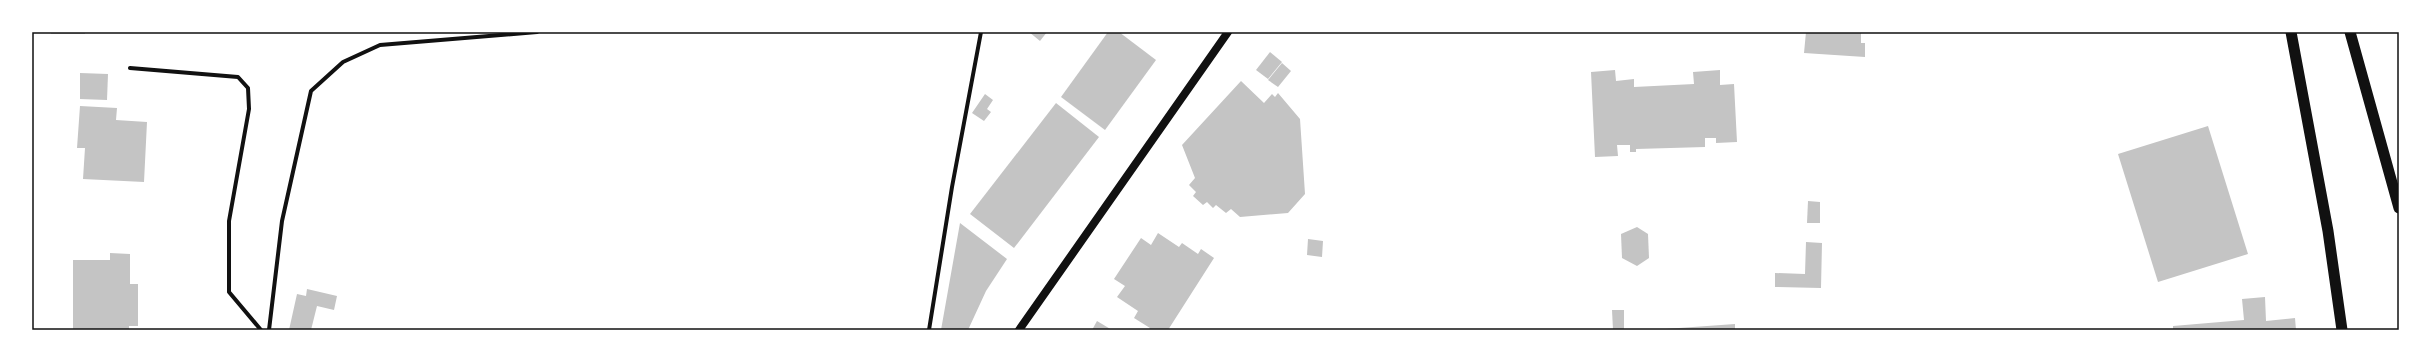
<svg xmlns="http://www.w3.org/2000/svg" width="2431" height="362" viewBox="0 0 2431 362" font-family="'PT Serif',serif">
<style>
.building{fill:#c4c4c4}
.lines{fill:none;stroke-linecap:round;stroke-linejoin:round}
.minor{stroke:#111;stroke-width:4}
.secondary{stroke:#111;stroke-width:8}
.trunk{stroke:#111;stroke-width:11}
.neatline{fill:none;stroke:#111;stroke-width:1.5}
</style>
<rect width="100%" height="100%" fill="#fff"/>
<g class="building">
<rect x="51" y="32" width="34" height="2"/>
<polygon points="1029,32 1047,32 1040,41"/>
<polygon points="1108,32 1119,32 1156,60 1105,130 1061,97"/>
<polygon points="1806,32 1861,32 1861,43 1865,43 1865,57 1804,53"/>
<polygon points="1270,52 1282,62 1268,79 1256,70"/>
<polygon points="1282,63 1291,71 1278,87 1268,80"/>
<polygon points="1615,70 1616,81 1634,79 1634,87 1694,84 1693,72 1720,70 1720,85 1734,84 1737,142 1716,143 1716,138 1705,138 1705,147 1636,149 1636,152 1630,152 1630,145 1617,145 1618,156 1595,157 1591,72"/>
<polygon points="80,73 108,74 107,100 80,99"/>
<polygon points="1241,81 1264,103 1272,94 1275,97 1278,93 1300,119 1305,194 1288,213 1240,217 1231,209 1226,213 1216,205 1213,208 1207,202 1203,205 1193,196 1196,192 1189,185 1195,178 1182,145"/>
<polygon points="985,94 993,100 987,109 991,112 984,121 972,113"/>
<polygon points="1056,103 1099,137 1014,248 970,214"/>
<polygon points="80,106 117,108 116,120 147,122 144,182 83,179 85,148 77,148"/>
<polygon points="2208,126 2248,254 2158,282 2118,154"/>
<polygon points="1808,201 1820,202 1820,223 1807,223"/>
<polygon points="960,223 1007,259 986,291 968,330 941,330"/>
<polygon points="1637,227 1648,234 1649,258 1637,266 1622,258 1621,234"/>
<polygon points="1158,233 1179,247 1182,243 1198,254 1201,249 1214,258 1168,330 1148,330 1150,328 1134,318 1138,311 1117,297 1125,286 1114,279 1141,238 1151,245"/>
<polygon points="1308,239 1323,241 1322,257 1307,255"/>
<polygon points="1806,242 1822,243 1821,288 1775,287 1775,273 1805,274"/>
<polygon points="110,253 130,254 130,284 138,284 138,326 129,326 129,330 73,330 73,260 110,260"/>
<polygon points="307,289 337,296 334,310 317,306 311,330 289,330 297,294 306,296"/>
<polygon points="2265,297 2266,321 2295,318 2296,330 2173,330 2173,326 2244,320 2242,299"/>
<polygon points="1612,310 1624,310 1624,330 1613,330"/>
<polygon points="1097,321 1112,330 1092,330"/>
<polygon points="1735,324 1735,330 1665,330 1665,329"/>
</g>
<g class="lines">
<g class="minor">
<polyline points="130,68 238,77 248,88 249,109 229,221 229,292 261,330"/>
<polyline points="269,330 282,221 311,91 343,62 380,45 537,32"/>
<polyline points="929,330 952,187 981,32"/>
</g>
<polyline class="secondary" points="1019,330 1228,32"/>
<g class="trunk">
<polyline points="2291,32 2328,231 2342,330"/>
<polyline points="2350,32 2399,208"/>
</g>
</g>
<rect width="2431" height="362" fill="none" stroke="#ffffff" stroke-width="66"/>
<rect x="33" y="33" width="2365" height="296" class="neatline"/>
</svg>
